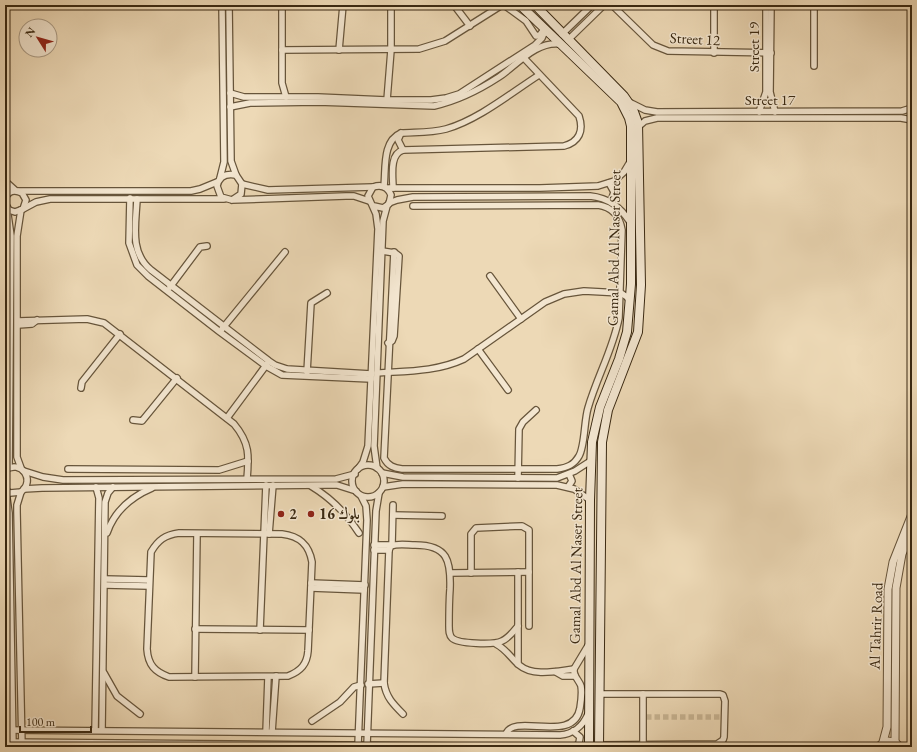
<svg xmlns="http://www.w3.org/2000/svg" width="917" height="752" viewBox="0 0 917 752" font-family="'EB Garamond',Amiri,serif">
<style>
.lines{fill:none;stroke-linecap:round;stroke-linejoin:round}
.minor-tunnel{stroke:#c9b695;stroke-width:5.5;stroke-dasharray:5.5 3;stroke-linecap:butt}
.minor-casing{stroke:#67553b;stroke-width:8}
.tertiary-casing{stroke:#67553b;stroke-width:9}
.secondary-casing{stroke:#3a2912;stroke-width:10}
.minor{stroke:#f3e6d0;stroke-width:5.5}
.tertiary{stroke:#f3e6d0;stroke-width:7}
.secondary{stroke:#f3e6d0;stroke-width:8}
.poi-dot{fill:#8f2418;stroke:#f3e6d0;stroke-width:1.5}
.labels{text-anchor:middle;stroke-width:3;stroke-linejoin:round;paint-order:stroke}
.street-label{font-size:15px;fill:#3a2912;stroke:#f3e6d0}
.poi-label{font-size:15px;font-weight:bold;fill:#3a2912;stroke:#f3e6d0;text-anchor:start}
</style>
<rect width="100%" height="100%" fill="#edd9b6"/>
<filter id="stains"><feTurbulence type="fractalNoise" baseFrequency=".005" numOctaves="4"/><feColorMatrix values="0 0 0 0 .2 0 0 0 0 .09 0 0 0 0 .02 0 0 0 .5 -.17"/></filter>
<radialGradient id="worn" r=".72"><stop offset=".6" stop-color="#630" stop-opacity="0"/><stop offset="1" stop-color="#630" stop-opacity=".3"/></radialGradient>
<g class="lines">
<polyline class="minor-tunnel" points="646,717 721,717"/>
<g class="minor-casing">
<g id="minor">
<polyline points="229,5 231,161 236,175"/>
<polyline points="282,5 282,83 286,97"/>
<polyline points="454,5 470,26"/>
<polyline points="504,5 526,21 536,36 540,35 542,32"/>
<polyline points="612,5 653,45 668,51 771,53"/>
<polyline points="771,5 770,92 775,112"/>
<polyline points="562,34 592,5"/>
<polyline points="568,40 604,5"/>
<polyline points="282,50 419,49 445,41 502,5"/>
<polyline points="339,50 343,5"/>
<polyline points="714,53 714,5"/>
<polyline points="814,66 814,5"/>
<polyline points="230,93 244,97 318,97 386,100 431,100 446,98 459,94 535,45 542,38 545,31"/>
<polyline points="387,100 391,50 391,5"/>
<polyline points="631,103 645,110 657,112 902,111 912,108"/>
<path d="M 230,107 L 250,103 L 318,102 L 434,106 C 457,101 479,90 499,77 C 517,65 536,41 560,44"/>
<polyline points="759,112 766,92 766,5"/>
<polyline points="638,127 645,121 657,118 901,118 912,120"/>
<polyline points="401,133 398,140 403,150"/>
<polyline points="220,178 224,162 222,5"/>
<polyline points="5,181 15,190"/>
<polyline points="609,183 614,192 611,201"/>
<polyline points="242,184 268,190 373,187"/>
<path d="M 384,186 C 386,169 382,141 401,133 C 416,132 431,133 446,129 C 478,120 511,93 539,75"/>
<polyline points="389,188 540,188 598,186 614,181 624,172 630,162"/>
<path d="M 393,188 C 393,177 389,154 403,150 L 564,146 C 579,142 584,131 579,116 L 524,58"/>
<polyline points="18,191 191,191 200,189 217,182"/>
<polyline points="130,198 129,243 137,265 148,276 220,332 266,366 282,375 371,379"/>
<path d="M 5,199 C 8,191 14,189 22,193 L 26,200 L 23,209 L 15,212 L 9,210 L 5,203"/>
<path d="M 137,199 C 136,224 129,252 151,270 L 269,361 L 275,365 L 287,369 L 371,374"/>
<path d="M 232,200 L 241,194 L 242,184 L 236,175 C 226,173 219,176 217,186 L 221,197 L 232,200 L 346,196 L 354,196 L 369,201"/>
<path d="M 389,203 L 397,200 L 413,197 L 590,196 C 609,198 620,207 630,222"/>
<polyline points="7,208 11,236 9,467"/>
<polyline points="23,209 36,202 50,199 224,199"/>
<polyline points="382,251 395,253 399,256 394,336 392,341 388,343"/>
<path d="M 394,252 L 384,458 C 388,466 394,468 402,469 L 557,469 C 567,468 574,465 579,456 C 585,446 584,421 588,408 C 597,377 613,349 619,318 L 622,230 C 620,217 612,207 598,205 L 413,206"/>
<polyline points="490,276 521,319"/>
<polyline points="170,287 200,247 207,246"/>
<path d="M 18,321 L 87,319 L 104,323 L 234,424 C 250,443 249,456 247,479"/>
<polyline points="18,325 32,324 37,320"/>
<polyline points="222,329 285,252"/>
<polyline points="478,349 508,390"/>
<polyline points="307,372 311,303 327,293"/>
<path d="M 377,373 C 406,371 436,372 464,359 L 545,302 L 564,294 L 584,291 L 621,293 L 627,297 L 630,301"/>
<polyline points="81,388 82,382 120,334"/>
<polyline points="227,418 267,364"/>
<polyline points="133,420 142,421 177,378"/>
<circle cx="368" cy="481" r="16"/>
<polyline points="21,468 17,457 17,236 21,210"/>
<polyline points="377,468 374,446 383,221 387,206"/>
<polyline points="68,469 219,470 248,461"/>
<path d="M 358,469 L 363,462 L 368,446 L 378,229 L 376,214 L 368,196 L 373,187 C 382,184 388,187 391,195 L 389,204 L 383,208 L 374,206"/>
<path d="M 5,470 C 21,459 36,480 21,492 L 10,493 L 5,490"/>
<polyline points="24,471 43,477 63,480 336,479 355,474"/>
<polyline points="382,473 403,477 557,478 575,471 592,460"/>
<polyline points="518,478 519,429 523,422 536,410"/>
<path d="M 311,486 C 331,498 346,513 359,533"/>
<polyline points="383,487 403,484 557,485 574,489 590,500"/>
<polyline points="568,487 572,481 569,474"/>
<polyline points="24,489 42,488 327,485 337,485 356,491"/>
<polyline points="6,491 9,513 13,747"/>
<polyline points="21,492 17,505 17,512 22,747"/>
<polyline points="393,515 442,516"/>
<path d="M 107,533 C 114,512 131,497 152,488"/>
<path d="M 179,533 L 282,534 C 300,536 309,545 312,562 L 308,651 C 307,664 301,671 288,676 L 169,677 C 155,672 148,665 147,649 L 151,552 C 158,540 165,535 179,533 Z"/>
<polyline points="269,534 273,485"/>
<polyline points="374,545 392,545 393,505"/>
<polyline points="374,550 389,550"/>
<polyline points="450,573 529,572"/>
<polyline points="471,573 471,534 476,528 522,526 529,530 529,626"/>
<polyline points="105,579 148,580"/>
<polyline points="311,583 365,585"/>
<polyline points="105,585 148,586"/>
<polyline points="311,588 364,590"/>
<polyline points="195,629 309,630"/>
<polyline points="260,630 266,485"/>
<path d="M 496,644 C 506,649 511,658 519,665 C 533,677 557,671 574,669"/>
<polyline points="518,664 518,572"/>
<polyline points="556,672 563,676 575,676"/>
<polyline points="104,673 117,696 140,714"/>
<polyline points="195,677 197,534"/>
<polyline points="368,684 384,683"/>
<path d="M 403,714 C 393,704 386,697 384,683 L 389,550 L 391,546 C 398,543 408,545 415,545 C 448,545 451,561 450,589 C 449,602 449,614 449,626 C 449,631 449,635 452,638 C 458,644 494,645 502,641 C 509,638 513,632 518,626"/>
<polyline points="312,721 340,702 354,687 361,685"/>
<path d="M 5,730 L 560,735 C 573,734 583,726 588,714"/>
<polyline points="95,730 99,498 96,487"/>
<polyline points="102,730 105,502 108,493 113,487"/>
<polyline points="573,731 580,737 579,743 575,747"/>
<polyline points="266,732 268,677"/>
<polyline points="272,732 276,676"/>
<path d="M 506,734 C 514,712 574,745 580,708 C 581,702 582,692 581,686 C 579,680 573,676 574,669 L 589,644"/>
<polyline points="5,742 572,747"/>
<polyline points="358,745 367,520 366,506 361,496"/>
<polyline points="367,745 376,511 379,493"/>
<polyline points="599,745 717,744 723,740 724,737 725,701 723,695 720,694 599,694"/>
<polyline points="643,745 643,694"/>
</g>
</g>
<g class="tertiary-casing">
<g id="tertiary">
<polyline points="883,742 887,727 888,589 893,562 912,514"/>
<polyline points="895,742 896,588 902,554 912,530"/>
<polyline points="877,747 887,741 895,742 900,747"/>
</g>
</g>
<g class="secondary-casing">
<g id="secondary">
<polyline points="520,5 621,102 629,118 631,126 631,284 627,332 619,359 600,407 592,442 590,500 589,747"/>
<polyline points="535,5 624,96 633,109 638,123 641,285 638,332 608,410 602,442 599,747"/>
</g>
</g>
<use href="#minor" class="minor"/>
<use href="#tertiary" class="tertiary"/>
<use href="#secondary" class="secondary"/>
</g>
<g class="poi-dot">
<circle cx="281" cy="514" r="4"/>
<circle cx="311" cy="514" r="4"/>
</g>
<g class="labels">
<g class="street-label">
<text transform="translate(695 39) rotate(3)" y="5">Street 12</text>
<text transform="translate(754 47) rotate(-90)" y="5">Street 19</text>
<text x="770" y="105">Street 17</text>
<text transform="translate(614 248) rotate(-89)" y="5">Gamal Abd Al Naser Street</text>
<text transform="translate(576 566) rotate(-89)" y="5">Gamal Abd Al Naser Street</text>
<text transform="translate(876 626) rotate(-88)" y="5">Al Tahrir Road</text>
</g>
<g class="poi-label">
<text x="289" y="519">2</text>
<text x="319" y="519">بلوك 16</text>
</g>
</g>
<rect width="917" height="752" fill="none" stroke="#edd9b6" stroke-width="20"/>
<rect x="6" y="6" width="905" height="740" fill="none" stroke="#3a2912" stroke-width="2"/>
<rect x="10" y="10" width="897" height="732" fill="none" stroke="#3a2912"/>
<g transform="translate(38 38) rotate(307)"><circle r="19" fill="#f3e6d0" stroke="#a99a84"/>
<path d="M0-3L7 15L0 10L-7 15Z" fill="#8f2418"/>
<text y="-6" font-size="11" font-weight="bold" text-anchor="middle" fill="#3a2912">N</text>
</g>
<path d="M20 726v6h71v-6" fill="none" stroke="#3a2912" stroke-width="2"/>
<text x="26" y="726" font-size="12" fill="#3a2912" stroke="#f3e6d0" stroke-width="3" paint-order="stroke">100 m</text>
<rect width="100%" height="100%" filter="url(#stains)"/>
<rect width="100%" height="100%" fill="url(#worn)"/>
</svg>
